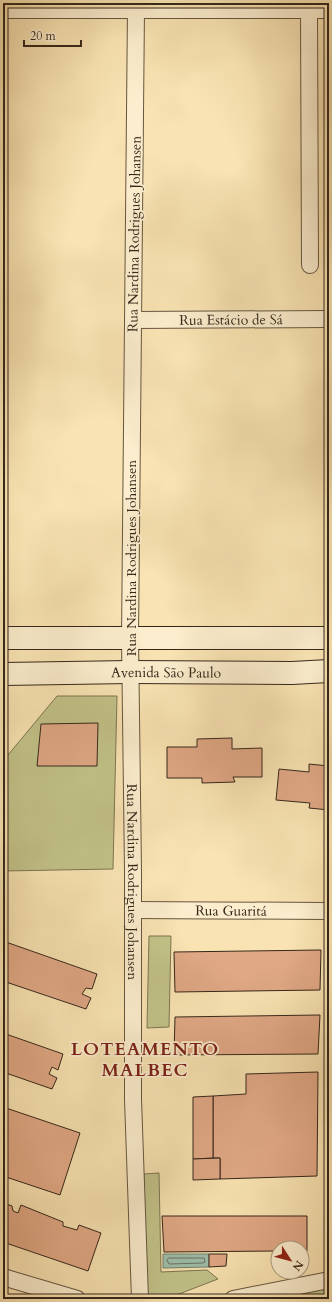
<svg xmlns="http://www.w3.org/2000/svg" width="332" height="1302" viewBox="0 0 332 1302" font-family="Cardo,serif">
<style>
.green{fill:#c2c389;stroke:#7c7552}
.water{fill:#9ebeaa;stroke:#748270}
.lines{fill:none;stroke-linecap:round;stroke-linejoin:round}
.shore{stroke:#6a7262;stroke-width:1}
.building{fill:#e0a885;stroke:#35271a}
.minor-casing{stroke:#665640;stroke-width:18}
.tertiary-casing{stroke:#665640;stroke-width:22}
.secondary-casing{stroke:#35271a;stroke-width:24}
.minor{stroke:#fbedcd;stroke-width:16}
.tertiary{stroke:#fbedcd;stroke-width:20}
.secondary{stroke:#fbedcd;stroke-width:22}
.labels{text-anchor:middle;stroke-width:3.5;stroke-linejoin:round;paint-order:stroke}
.street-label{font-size:14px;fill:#35271a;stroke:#fbedcd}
.district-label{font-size:18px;font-weight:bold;letter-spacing:1px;fill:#7a1f14;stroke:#fbedcd}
</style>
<rect width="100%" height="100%" fill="#f9e3b2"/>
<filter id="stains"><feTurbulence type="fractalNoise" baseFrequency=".005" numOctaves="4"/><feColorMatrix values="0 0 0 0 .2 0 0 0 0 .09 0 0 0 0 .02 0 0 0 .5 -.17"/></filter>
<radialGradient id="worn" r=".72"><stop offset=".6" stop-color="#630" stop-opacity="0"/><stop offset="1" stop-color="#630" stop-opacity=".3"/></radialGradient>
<g class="green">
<polygon points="57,696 117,696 113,869 3,871 3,761"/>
<polygon points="149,936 171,936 169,1027 147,1028"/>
<polygon points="159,1173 161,1272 207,1270 218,1279 166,1299 147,1299 144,1174"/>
<polygon points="329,1289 329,1299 280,1299 312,1290"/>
</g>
<polygon class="water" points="163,1254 209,1254 209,1267 163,1268"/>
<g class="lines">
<polygon class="shore" points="169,1258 204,1258 205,1262 203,1263 169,1264 167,1260"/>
</g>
<g class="building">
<polygon points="98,723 97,766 37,766 41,724"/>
<polygon points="232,738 232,749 262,748 262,777 233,777 235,782 202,783 202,778 167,778 167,747 197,747 197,739"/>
<polygon points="309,764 329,766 329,810 309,808 310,803 276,800 279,769 309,772"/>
<polygon points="3,941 97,974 92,989 86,988 82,994 91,998 86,1009 3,981"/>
<polygon points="321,950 320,990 175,992 174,952"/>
<polygon points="320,1015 318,1054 174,1055 175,1017"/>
<polygon points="3,1033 63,1054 58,1070 52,1067 49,1074 57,1078 52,1089 3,1072"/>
<polygon points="318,1072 317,1176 220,1179 220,1158 213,1158 213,1096 246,1094 246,1074"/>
<polygon points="213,1096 213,1158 193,1159 193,1097"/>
<polygon points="3,1107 80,1133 60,1195 3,1176"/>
<polygon points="220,1158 220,1179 193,1180 193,1159"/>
<polygon points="3,1203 12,1206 13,1211 18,1213 21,1205 63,1222 63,1226 77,1230 79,1225 101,1233 88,1271 3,1242"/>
<polygon points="162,1216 307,1216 307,1251 302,1251 302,1248 278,1248 278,1251 164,1252"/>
<polygon points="209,1254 227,1254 226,1266 209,1267"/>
</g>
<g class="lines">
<g class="minor-casing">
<g id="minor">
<path id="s1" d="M 136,8 L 130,638 L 133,871 L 133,1099 L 140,1299"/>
<polyline points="309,8 310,265"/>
<path id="s2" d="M 133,320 L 329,319"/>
<path id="s3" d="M 133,910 L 329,911"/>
<polyline points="3,1277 77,1299"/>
<polyline points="233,1299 329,1280"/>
</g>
</g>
<g class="tertiary-casing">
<polyline id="tertiary" points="3,8 329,8"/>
</g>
<g class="secondary-casing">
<g id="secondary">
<polyline points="3,638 329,638"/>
<path id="s4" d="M 3,674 L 130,672 L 292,673 L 329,671"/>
</g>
</g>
<use href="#minor" class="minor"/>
<use href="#tertiary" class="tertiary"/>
<use href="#secondary" class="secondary"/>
</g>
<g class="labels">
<g class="street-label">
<text transform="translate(134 234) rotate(-89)" y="5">Rua Nardina Rodrigues Johansen</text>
<text dy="5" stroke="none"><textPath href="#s2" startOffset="98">Rua Estácio de Sá</textPath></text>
<text transform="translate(131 558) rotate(-90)" y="5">Rua Nardina Rodrigues Johansen</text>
<text dy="5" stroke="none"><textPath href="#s4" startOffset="163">Avenida São Paulo</textPath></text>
<text dy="5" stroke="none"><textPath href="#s1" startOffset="874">Rua Nardina Rodrigues Johansen</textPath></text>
<text dy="5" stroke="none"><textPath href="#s3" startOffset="98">Rua Guaritá</textPath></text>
</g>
<g class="district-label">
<text x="145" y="1055">LOTEAMENTO<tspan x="145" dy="21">MALBEC</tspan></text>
</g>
</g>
<rect width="332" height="1302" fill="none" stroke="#f9e3b2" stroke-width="16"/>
<rect x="4" y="4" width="324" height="1294" fill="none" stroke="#35271a" stroke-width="2"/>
<rect x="8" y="8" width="316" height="1286" fill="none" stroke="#35271a"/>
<g transform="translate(290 1260) rotate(126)"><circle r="19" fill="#fbedcd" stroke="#ac9e85"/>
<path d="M0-3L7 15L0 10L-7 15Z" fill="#8f2418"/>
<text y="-6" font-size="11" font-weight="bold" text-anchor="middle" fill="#35271a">N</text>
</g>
<path d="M24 40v6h57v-6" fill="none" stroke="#35271a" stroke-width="2"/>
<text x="30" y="40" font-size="12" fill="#35271a" stroke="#fbedcd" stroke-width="3" paint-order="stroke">20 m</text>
<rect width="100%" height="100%" filter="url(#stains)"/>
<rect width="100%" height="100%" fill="url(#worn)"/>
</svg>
